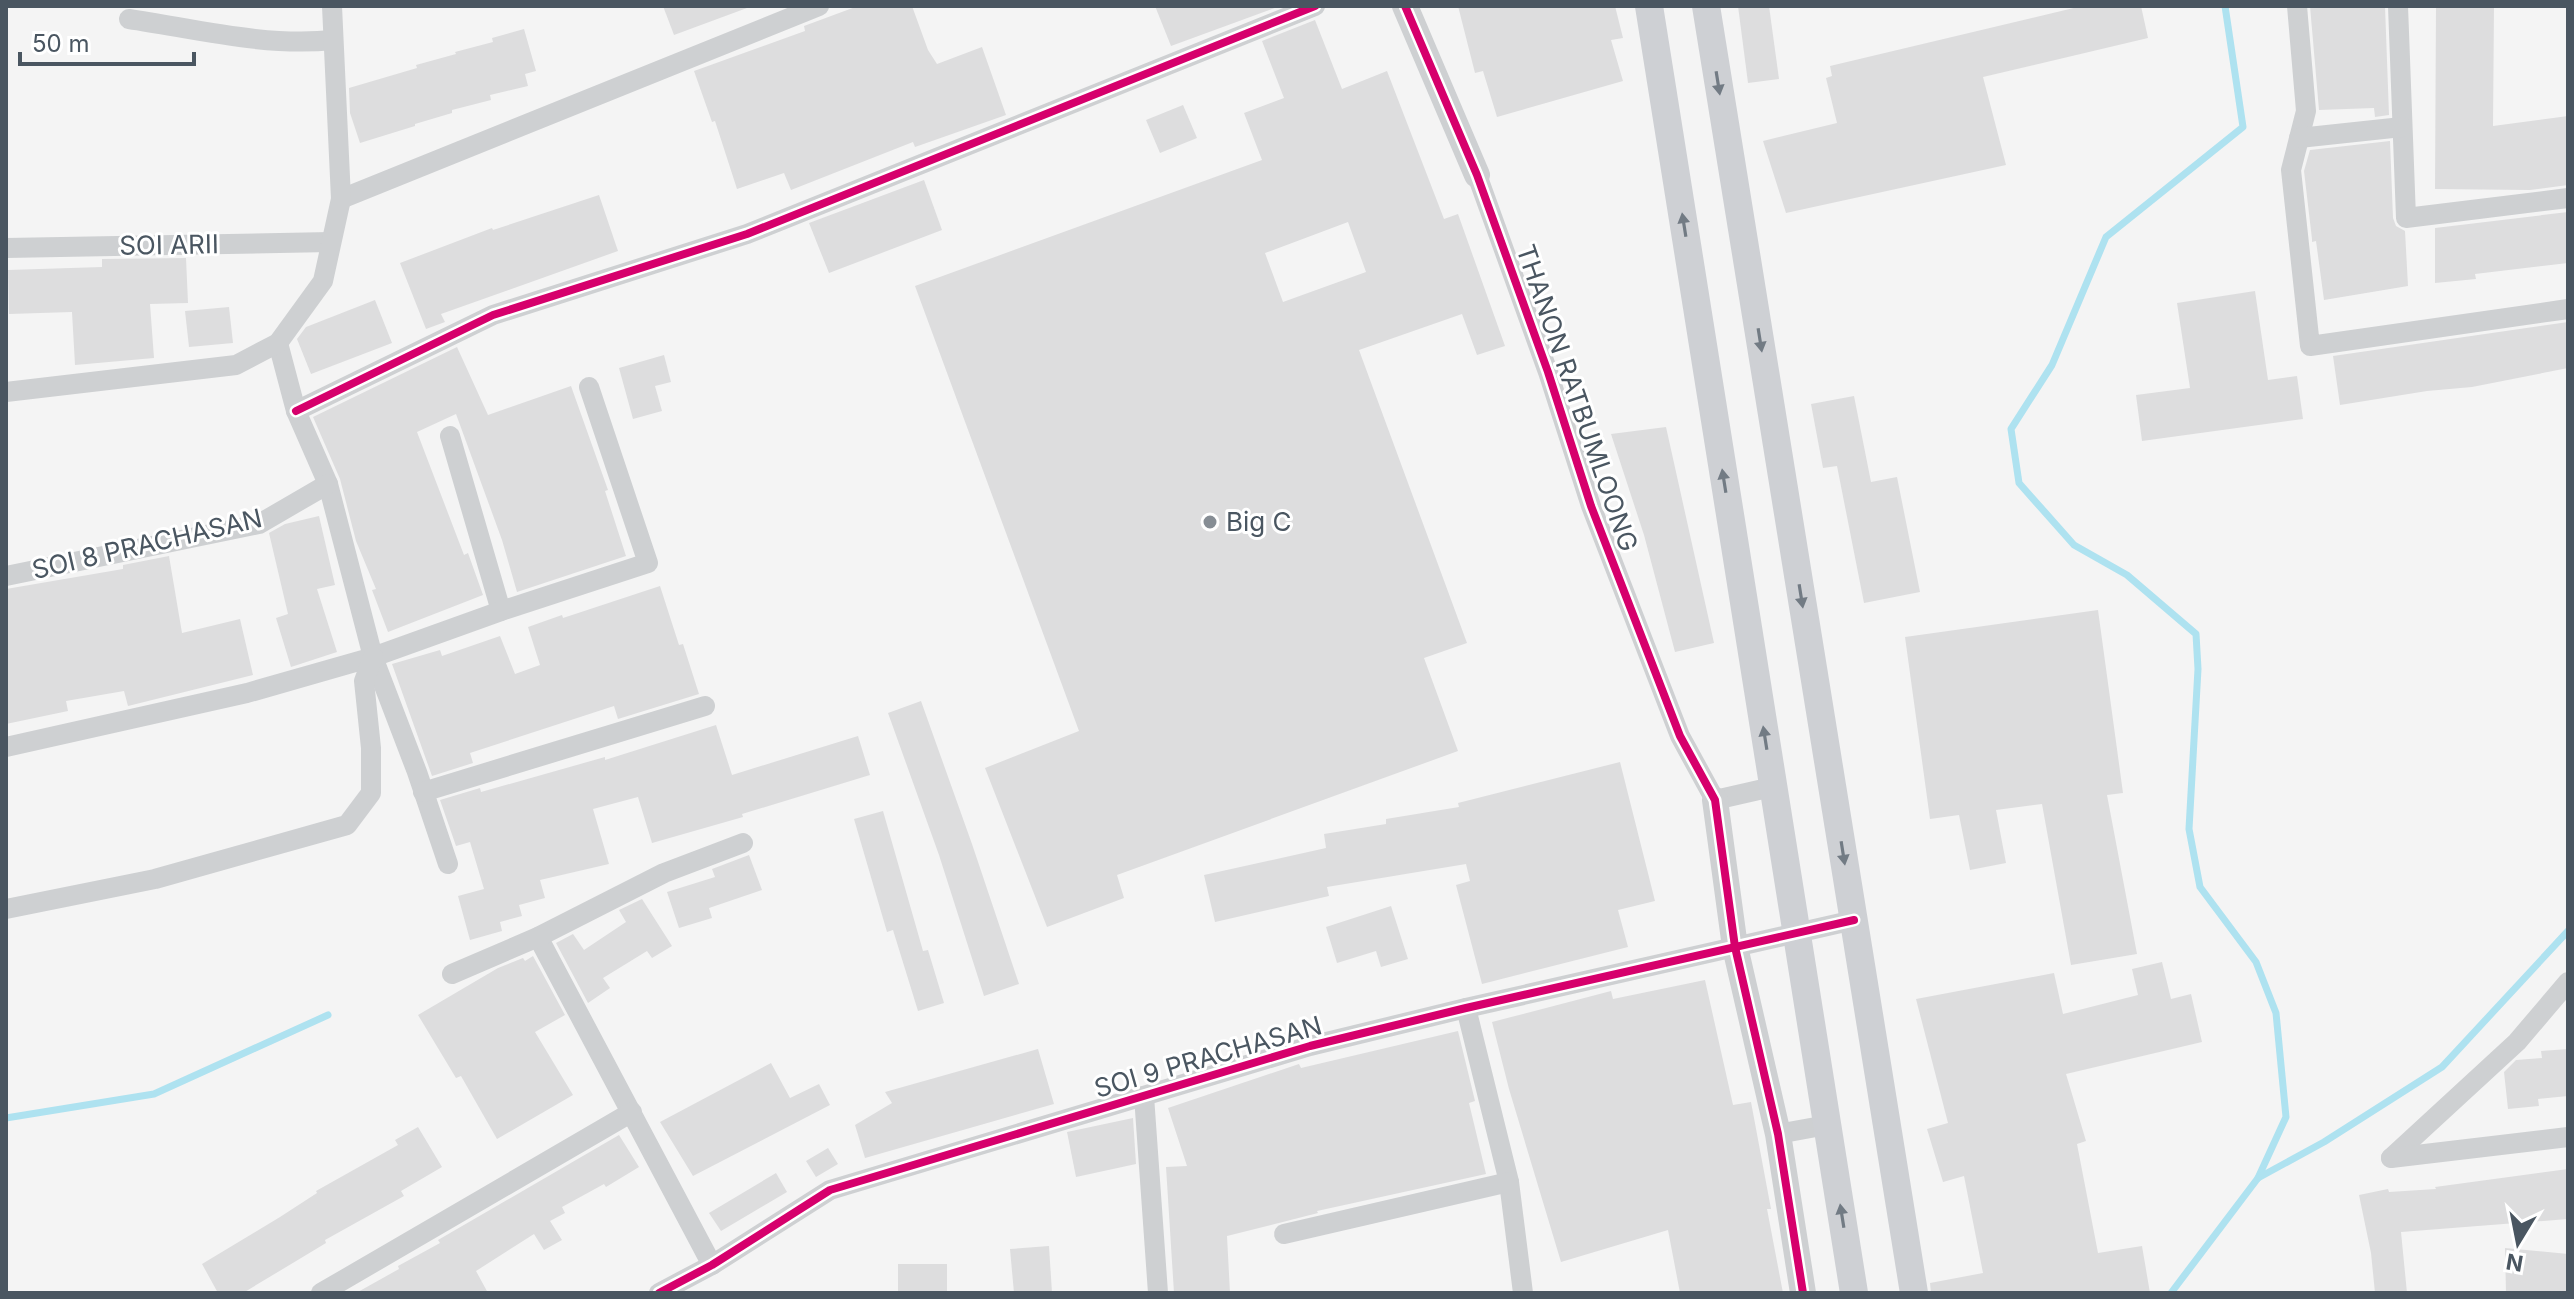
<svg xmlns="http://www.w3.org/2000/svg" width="2574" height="1299" viewBox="0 0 2574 1299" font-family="Inter,sans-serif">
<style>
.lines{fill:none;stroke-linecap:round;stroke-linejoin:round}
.stream{stroke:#aee2f0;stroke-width:7}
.building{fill:#ddddde;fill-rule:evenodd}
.minor{stroke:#ced0d2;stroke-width:20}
.tertiary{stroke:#ced0d2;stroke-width:26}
.secondary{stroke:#ced0d4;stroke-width:28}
.cycleway-casing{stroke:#fff;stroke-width:13}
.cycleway{stroke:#d6006c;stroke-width:8}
.oneway{fill:#727b84}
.poi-dot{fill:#868d94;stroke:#fff;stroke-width:3}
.labels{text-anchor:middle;stroke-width:6;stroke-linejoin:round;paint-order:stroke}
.street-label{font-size:26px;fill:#4a5661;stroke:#fff}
.poi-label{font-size:26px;fill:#4a5661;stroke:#fff;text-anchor:start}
</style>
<rect width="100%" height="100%" fill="#f4f4f4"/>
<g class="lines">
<g class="stream">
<polyline points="2225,6 2243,127 2106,237 2052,365 2011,429 2019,483 2074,545 2127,575 2196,634 2198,669 2189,829 2200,887 2256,962 2276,1013 2286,1117 2258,1178"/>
<polyline points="6,1118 154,1094 328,1015"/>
<polyline points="2171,1293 2258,1178 2324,1142 2442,1067 2568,931"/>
</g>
</g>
<g class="building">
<polygon points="663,6 747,6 747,8 674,35"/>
<polygon points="858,6 912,6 928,50 937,64 982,47 1006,115 915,147 913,142 791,190 784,173 737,189 715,121 712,122 694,71 805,31 804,26"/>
<polygon points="1155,6 1280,6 1171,46"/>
<polygon points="1458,6 1615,6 1623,38 1611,40 1623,81 1497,117 1483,71 1475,73"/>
<polygon points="1738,6 1769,6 1779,79 1748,83"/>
<polygon points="2082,6 2141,6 2148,38 1983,77 2006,165 1786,213 1763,141 1837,123 1826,78 1832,76 1830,66"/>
<polygon points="2310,6 2385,6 2389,115 2375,117 2374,108 2319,110"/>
<polygon points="2436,6 2494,6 2493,126 2568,116 2568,185 2530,190 2435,189"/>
<path d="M 1315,20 L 1342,89 L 1387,71 L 1444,219 L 1458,214 L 1505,346 L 1477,355 L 1462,314 L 1359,350 L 1467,643 L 1424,658 L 1458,751 L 1117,875 L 1124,898 L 1047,927 L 985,768 L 1079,731 L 915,286 L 1262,160 L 1244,113 L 1284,98 L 1262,41 ZM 1348,222 L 1366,272 L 1283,302 L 1265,253 Z"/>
<polygon points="524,29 536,71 525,74 528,86 490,95 491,100 452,110 452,113 415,124 415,126 360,143 350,113 349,88 417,68 416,65 456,54 455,52 493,42 492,38"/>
<polygon points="1183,105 1197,138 1160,153 1146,120"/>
<polygon points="2390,141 2393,218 2396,226 2405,231 2408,286 2324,300 2316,241 2312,242 2312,239 2304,171 2310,150"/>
<polygon points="924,180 942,230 829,273 809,223"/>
<polygon points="599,195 618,251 441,314 445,322 426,329 400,263 492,228 493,230"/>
<polygon points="2568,212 2568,263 2475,274 2476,279 2435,283 2435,228"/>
<polygon points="186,258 188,303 150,304 154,358 75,365 72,312 9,314 8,270 102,267 102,259"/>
<polygon points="2255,291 2268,380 2297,376 2303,419 2142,441 2136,395 2190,388 2177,303"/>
<polygon points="375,300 392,343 311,374 297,339 306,327"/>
<polygon points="229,307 233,343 189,347 185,311"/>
<polygon points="2568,322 2568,368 2472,387 2427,391 2340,405 2333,356"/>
<polygon points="457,347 488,415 571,386 608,490 605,491 626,556 517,592 502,540 456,414 417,432 464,555 468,553 483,595 388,632 372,590 376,589 356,541 340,479 313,417"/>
<polygon points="664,355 671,382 655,386 662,411 633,419 619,368"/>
<polygon points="1854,396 1871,482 1897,477 1920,592 1864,603 1837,466 1823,468 1811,404"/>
<polygon points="1666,427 1714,643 1675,652 1644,535 1611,434"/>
<polygon points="319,516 335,585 317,589 337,652 291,667 276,618 288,614 269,533 285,524"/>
<polygon points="169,556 182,633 240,619 253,675 128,706 124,691 66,701 68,711 6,724 6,589 123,569 123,565"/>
<polygon points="660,586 679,645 683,644 699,694 618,719 614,706 470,753 473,763 432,776 392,664 440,650 442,656 500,636 515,674 540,665 528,627 562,615 563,618"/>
<polygon points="2098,610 2123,793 2107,795 2137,954 2071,965 2042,804 1996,810 2006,863 1970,870 1959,815 1930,819 1905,637"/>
<polygon points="921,701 972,844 1019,984 984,996 939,855 888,713"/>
<polygon points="716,725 732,775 858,736 870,775 742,814 743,817 652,843 638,797 593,809 609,864 540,880 545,898 519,905 522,916 500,922 502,931 470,940 458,896 484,889 470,842 456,846 440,800 480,788 481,792 605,757 605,760"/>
<polygon points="1620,762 1655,901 1618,910 1628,947 1482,984 1456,885 1470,881 1466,864 1327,887 1329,896 1215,922 1204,875 1326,848 1324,834 1386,824 1386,819 1459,807 1458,803"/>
<polygon points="883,811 923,951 928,950 944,1003 918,1011 893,930 887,932 854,819"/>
<polygon points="749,855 762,890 709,908 712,918 679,928 667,892 715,877 712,869"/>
<polygon points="642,899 672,946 652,958 647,951 603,978 610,988 588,1003 556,943 573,934 584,950 626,922 619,910"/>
<polygon points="1391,906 1408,959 1381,967 1376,951 1337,963 1326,927"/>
<polygon points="533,956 565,1015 535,1032 573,1095 497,1139 461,1076 456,1078 418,1015 498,968 523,958 525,961"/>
<polygon points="2162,962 2171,999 2191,994 2202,1042 2066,1074 2086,1141 2077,1144 2098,1253 2142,1246 2150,1293 1931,1293 1930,1283 1983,1273 1964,1176 1943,1182 1927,1129 1948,1123 1916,999 2054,973 2063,1014 2138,995 2132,969"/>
<polygon points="1705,980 1733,1105 1751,1102 1771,1209 1767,1209 1783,1293 1680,1293 1668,1230 1561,1262 1509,1089 1492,1022 1611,991 1613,999"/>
<polygon points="1458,1031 1475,1101 1469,1103 1486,1174 1317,1211 1318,1213 1227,1236 1230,1293 1174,1293 1166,1167 1187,1166 1168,1108 1299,1064 1301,1068"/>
<polygon points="1038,1049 1054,1104 865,1158 855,1125 892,1103 885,1092"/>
<polygon points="2568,1049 2568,1096 2538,1099 2539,1106 2508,1109 2504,1072 2516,1060 2542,1058 2541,1051"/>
<polygon points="771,1063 790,1098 819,1084 830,1105 693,1176 660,1122"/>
<polygon points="1133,1118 1136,1164 1076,1177 1067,1132"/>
<polygon points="418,1127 442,1167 401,1191 404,1196 325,1240 326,1243 243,1293 218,1293 202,1264 280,1217 317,1193 316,1191 398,1145 395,1140"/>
<polygon points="619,1135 639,1167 606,1187 604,1184 562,1207 565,1213 550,1221 562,1240 544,1250 534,1234 476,1271 488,1293 356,1293 399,1269 398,1266 440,1243 438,1240"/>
<polygon points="828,1148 838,1164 816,1177 806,1161"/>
<polygon points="2568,1169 2568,1219 2401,1232 2407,1293 2375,1293 2371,1253 2359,1195 2388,1189 2389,1192 2436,1189 2435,1187"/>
<polygon points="776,1173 787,1192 721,1231 709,1213"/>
<polygon points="1049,1246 1052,1293 1014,1293 1010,1249"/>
<polygon points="2505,1248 2568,1254 2568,1293 2506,1293"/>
<rect x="898" y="1264" width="49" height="29"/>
</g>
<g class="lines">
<g class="minor">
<polyline points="2297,6 2306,111 2291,170 2310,346 2568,309"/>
<polyline points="2398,6 2406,218 2568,198"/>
<path d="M 129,19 C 196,29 265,47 333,40"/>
<polyline points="2299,138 2402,127"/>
<polyline points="1477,175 1548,372 1591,506 1680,736 1715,800 1772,787"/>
<polyline points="341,199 819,6"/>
<polyline points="6,248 331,242"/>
<polyline points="278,343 296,411 328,484 373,657 417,772 448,864"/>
<polyline points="6,392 236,365 278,343 323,281 341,199 332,6"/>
<polyline points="296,411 493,315 747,234 1315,6"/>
<polyline points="450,436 501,611"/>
<polyline points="6,576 259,524 328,484"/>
<polyline points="6,747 247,693 373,657 501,611 648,563 589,387"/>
<polyline points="423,792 705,706"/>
<polyline points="6,909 155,879 347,825 371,793 371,748 364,681 373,657"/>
<polyline points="538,937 712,1265"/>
<polyline points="452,974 538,937 664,873 743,843"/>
<polyline points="1466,1008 1509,1182 1523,1293"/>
<polyline points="1144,1096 1158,1293"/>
<polyline points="1778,1134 1827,1125"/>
<polyline points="2391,1158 2517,1042 2568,982"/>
<polyline points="2391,1158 2568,1137"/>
<polyline points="1284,1234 1509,1182"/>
<polyline points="321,1293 632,1112"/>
<polyline points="659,1293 712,1265 830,1190 1310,1046 1466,1008 1854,920"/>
</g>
<g class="tertiary">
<polyline points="1405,6 1477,175"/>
<polyline points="1715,800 1735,947 1778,1134 1803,1293"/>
</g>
<g class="secondary">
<polyline points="1649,6 1854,1293"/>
<polyline points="1706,6 1914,1293"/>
</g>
<g class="cycleway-casing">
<g id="cycleway">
<polyline points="1405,6 1477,175 1548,372 1591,506 1680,736 1715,800 1735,947 1778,1134 1803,1293"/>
<polyline points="296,411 493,315 747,234 1315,6"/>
<polyline points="659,1293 712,1265 830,1190 1310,1046 1466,1008 1854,920"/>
</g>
</g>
<use href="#cycleway" class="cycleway"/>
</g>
<defs><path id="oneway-solid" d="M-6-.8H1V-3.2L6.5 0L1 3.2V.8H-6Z" transform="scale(2)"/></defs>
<g class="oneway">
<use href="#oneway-solid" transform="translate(1718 83) rotate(81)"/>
<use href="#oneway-solid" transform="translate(1684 225) rotate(-99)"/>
<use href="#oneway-solid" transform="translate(1760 340) rotate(81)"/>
<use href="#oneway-solid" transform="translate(1724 481) rotate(-99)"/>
<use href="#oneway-solid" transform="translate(1801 596) rotate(81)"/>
<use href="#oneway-solid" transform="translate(1765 738) rotate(-99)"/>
<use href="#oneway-solid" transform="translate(1843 853) rotate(81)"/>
<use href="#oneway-solid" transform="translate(1842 1216) rotate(-99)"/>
</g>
<circle class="poi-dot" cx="1210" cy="522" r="8"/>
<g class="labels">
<g class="street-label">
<text transform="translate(169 245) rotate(-1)" y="9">SOI ARII</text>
<text transform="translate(1577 398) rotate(71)" y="9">THANON RATBUMLOONG</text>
<text transform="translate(147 544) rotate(-13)" y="9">SOI 8 PRACHASAN</text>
<text transform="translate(1208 1057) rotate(-16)" y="9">SOI 9 PRACHASAN</text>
</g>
<g class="poi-label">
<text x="1226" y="531">Big C</text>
</g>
</g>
<rect width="2574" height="1299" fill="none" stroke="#4a5661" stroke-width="16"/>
<g transform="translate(2518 1243) rotate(190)" stroke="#ffffff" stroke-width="6" paint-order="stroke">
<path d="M0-6L14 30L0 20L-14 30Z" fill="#4a5661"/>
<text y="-12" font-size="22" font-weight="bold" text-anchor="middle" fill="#4a5661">N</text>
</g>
<path d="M20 52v12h174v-12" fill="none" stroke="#4a5661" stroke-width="4"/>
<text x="32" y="52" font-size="24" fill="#4a5661" stroke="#ffffff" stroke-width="6" paint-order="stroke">50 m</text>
</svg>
